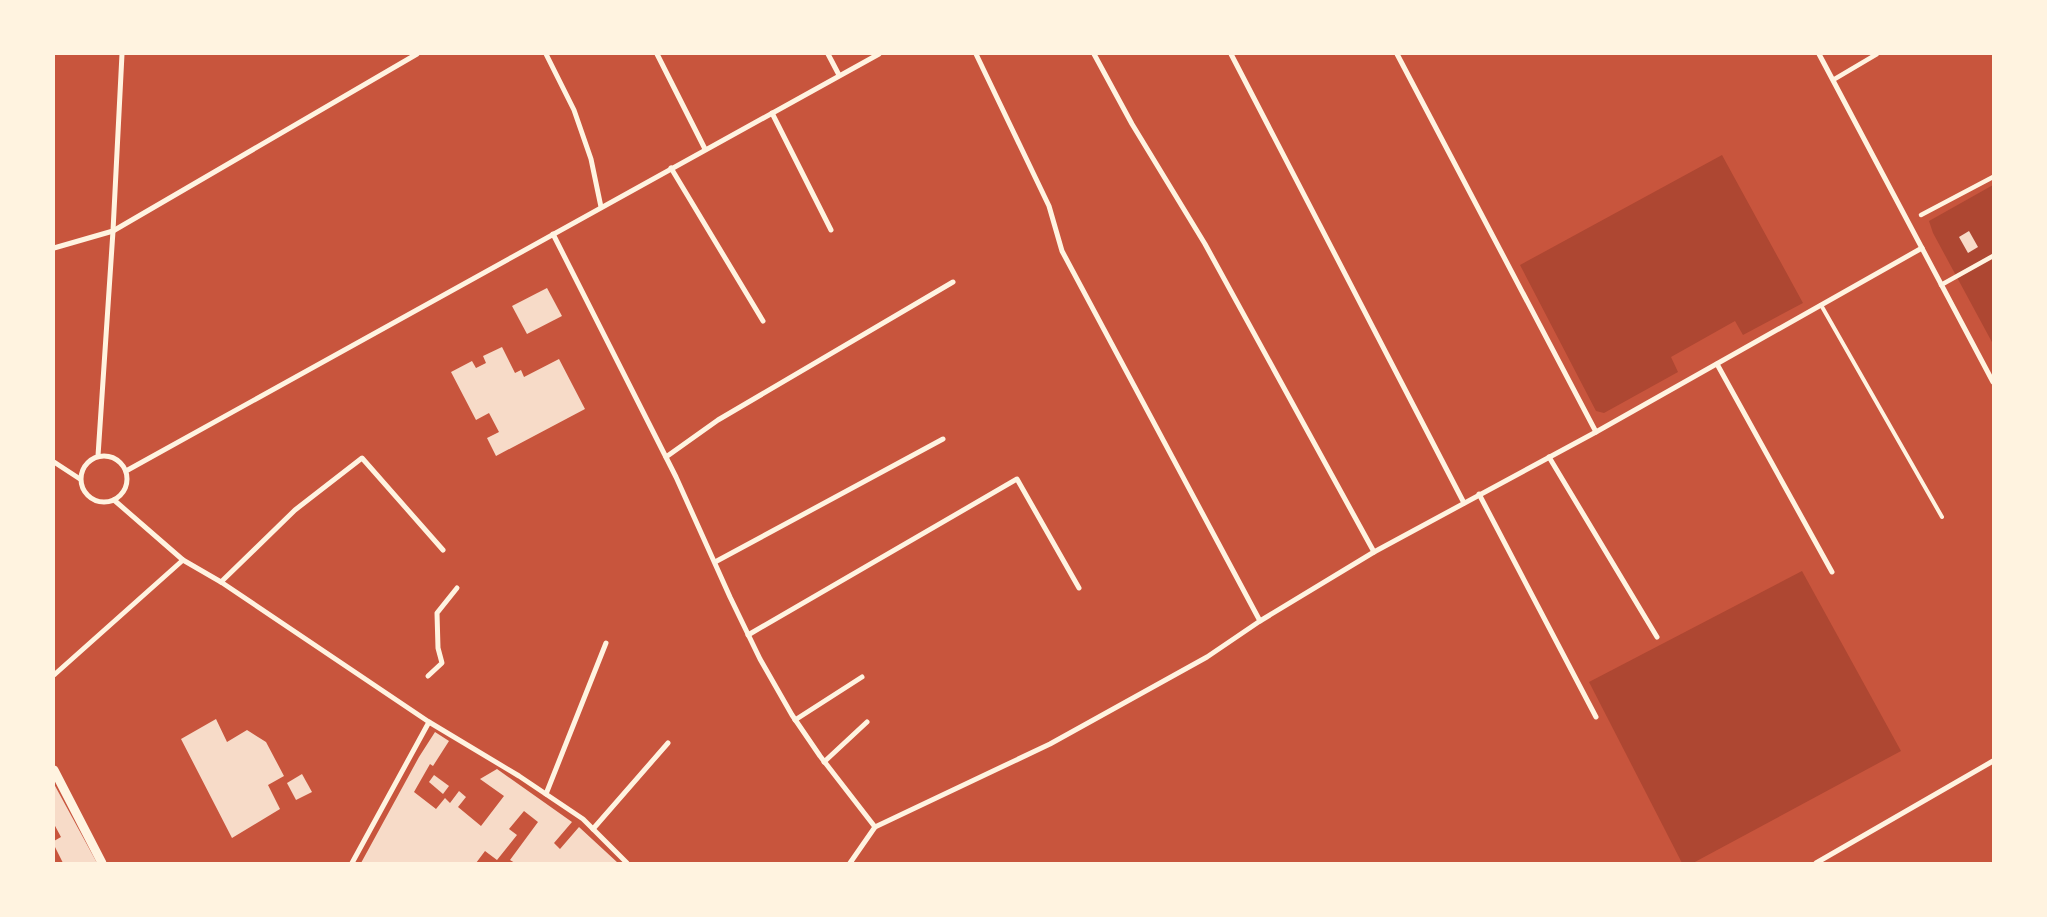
<svg xmlns="http://www.w3.org/2000/svg" width="2047" height="917" viewBox="0 0 2047 917" font-family="Karla,sans-serif">
<style>
.green{fill:#ae4732}
.building{fill:#f7dbc8}
.lines{fill:none;stroke-linecap:round;stroke-linejoin:round}
.service{stroke:#fff3e0;stroke-width:4}
.pedestrian{stroke:#fff3e0;stroke-width:4.5}
.minor{stroke:#fff3e0;stroke-width:5}
.tertiary{stroke:#fff3e0;stroke-width:9}
</style>
<rect width="100%" height="100%" fill="#c8553d"/>
<g class="green">
<polygon points="1722,155 1803,303 1743,335 1735,321 1671,357 1678,372 1604,413 1596,411 1520,265"/>
<polygon points="1993,185 1993,344 1933,233 1929,221"/>
<polygon points="1802,571 1901,751 1693,863 1682,863 1589,682"/>
</g>
<g class="building">
<polygon points="1969,231 1978,247 1968,253 1959,237"/>
<polygon points="547,288 562,316 527,334 512,306"/>
<polygon points="502,347 515,373 521,370 524,377 559,359 585,409 496,456 487,438 499,432 489,413 476,420 451,372 472,361 476,368 486,363 483,356"/>
<polygon points="216,719 227,742 247,730 266,742 284,776 268,785 280,809 232,838 181,739"/>
<polygon points="435,732 449,741 433,766 430,764 414,792 436,809 445,798 450,803 459,791 466,797 458,807 481,826 504,796 480,779 497,769 572,822 554,843 560,849 579,827 618,863 515,863 510,860 538,822 524,811 509,829 517,835 497,860 485,851 476,863 361,863 419,757"/>
<polygon points="302,774 312,792 296,800 287,783"/>
<polygon points="434,775 449,786 443,794 429,782"/>
<polygon points="54,784 97,863 63,863 54,845 54,841 61,837 54,824"/>
</g>
<g class="lines">
<polyline class="service" points="1821,305 1942,517"/>
<g class="pedestrian">
<polyline points="1833,80 1877,54"/>
<polyline points="1921,215 1993,177"/>
<polyline points="1941,285 1993,256"/>
</g>
<g class="minor">
<polyline points="546,54 574,110 591,159 601,207"/>
<polyline points="657,54 705,149"/>
<polyline points="828,54 839,75"/>
<polyline points="976,54 1049,206 1062,251 1260,621"/>
<polyline points="1094,54 1132,124 1205,244 1374,552"/>
<polyline points="1231,54 1464,503"/>
<polyline points="1397,54 1596,432"/>
<polyline points="1819,54 1993,382"/>
<polyline points="772,113 831,230"/>
<polyline points="671,168 763,321"/>
<polyline points="553,234 676,477 730,597 760,659 792,715 820,756 875,827"/>
<polyline points="54,248 113,231 417,54"/>
<polyline points="1717,364 1832,572"/>
<polyline points="98,456 113,231 122,54"/>
<circle cx="104" cy="479" r="23"/>
<polyline points="666,457 718,420 953,282"/>
<polyline points="1549,457 1657,637"/>
<polyline points="54,462 80,479"/>
<polyline points="126,471 879,54"/>
<polyline points="1479,494 1596,717"/>
<polyline points="114,500 183,560 221,582 429,722 519,776 583,819 627,863"/>
<polyline points="715,562 943,439"/>
<polyline points="221,582 295,510 362,458 443,550"/>
<polyline points="748,635 1017,479 1079,588"/>
<polyline points="54,675 183,560"/>
<polyline points="428,676 442,663 438,648 437,613 457,588"/>
<polyline points="795,720 862,677"/>
<polyline points="824,762 867,722"/>
<polyline points="546,794 606,643"/>
<polyline points="593,829 668,743"/>
<polyline points="352,863 429,722"/>
<polyline points="850,863 875,827 1050,744 1207,657 1260,621 1374,552 1596,432 1922,248"/>
<polyline points="1816,863 1993,761"/>
</g>
<polyline class="tertiary" points="54,770 102,863"/>
</g>
<rect width="2047" height="917" fill="none" stroke="#fff3e0" stroke-width="110"/>
</svg>
